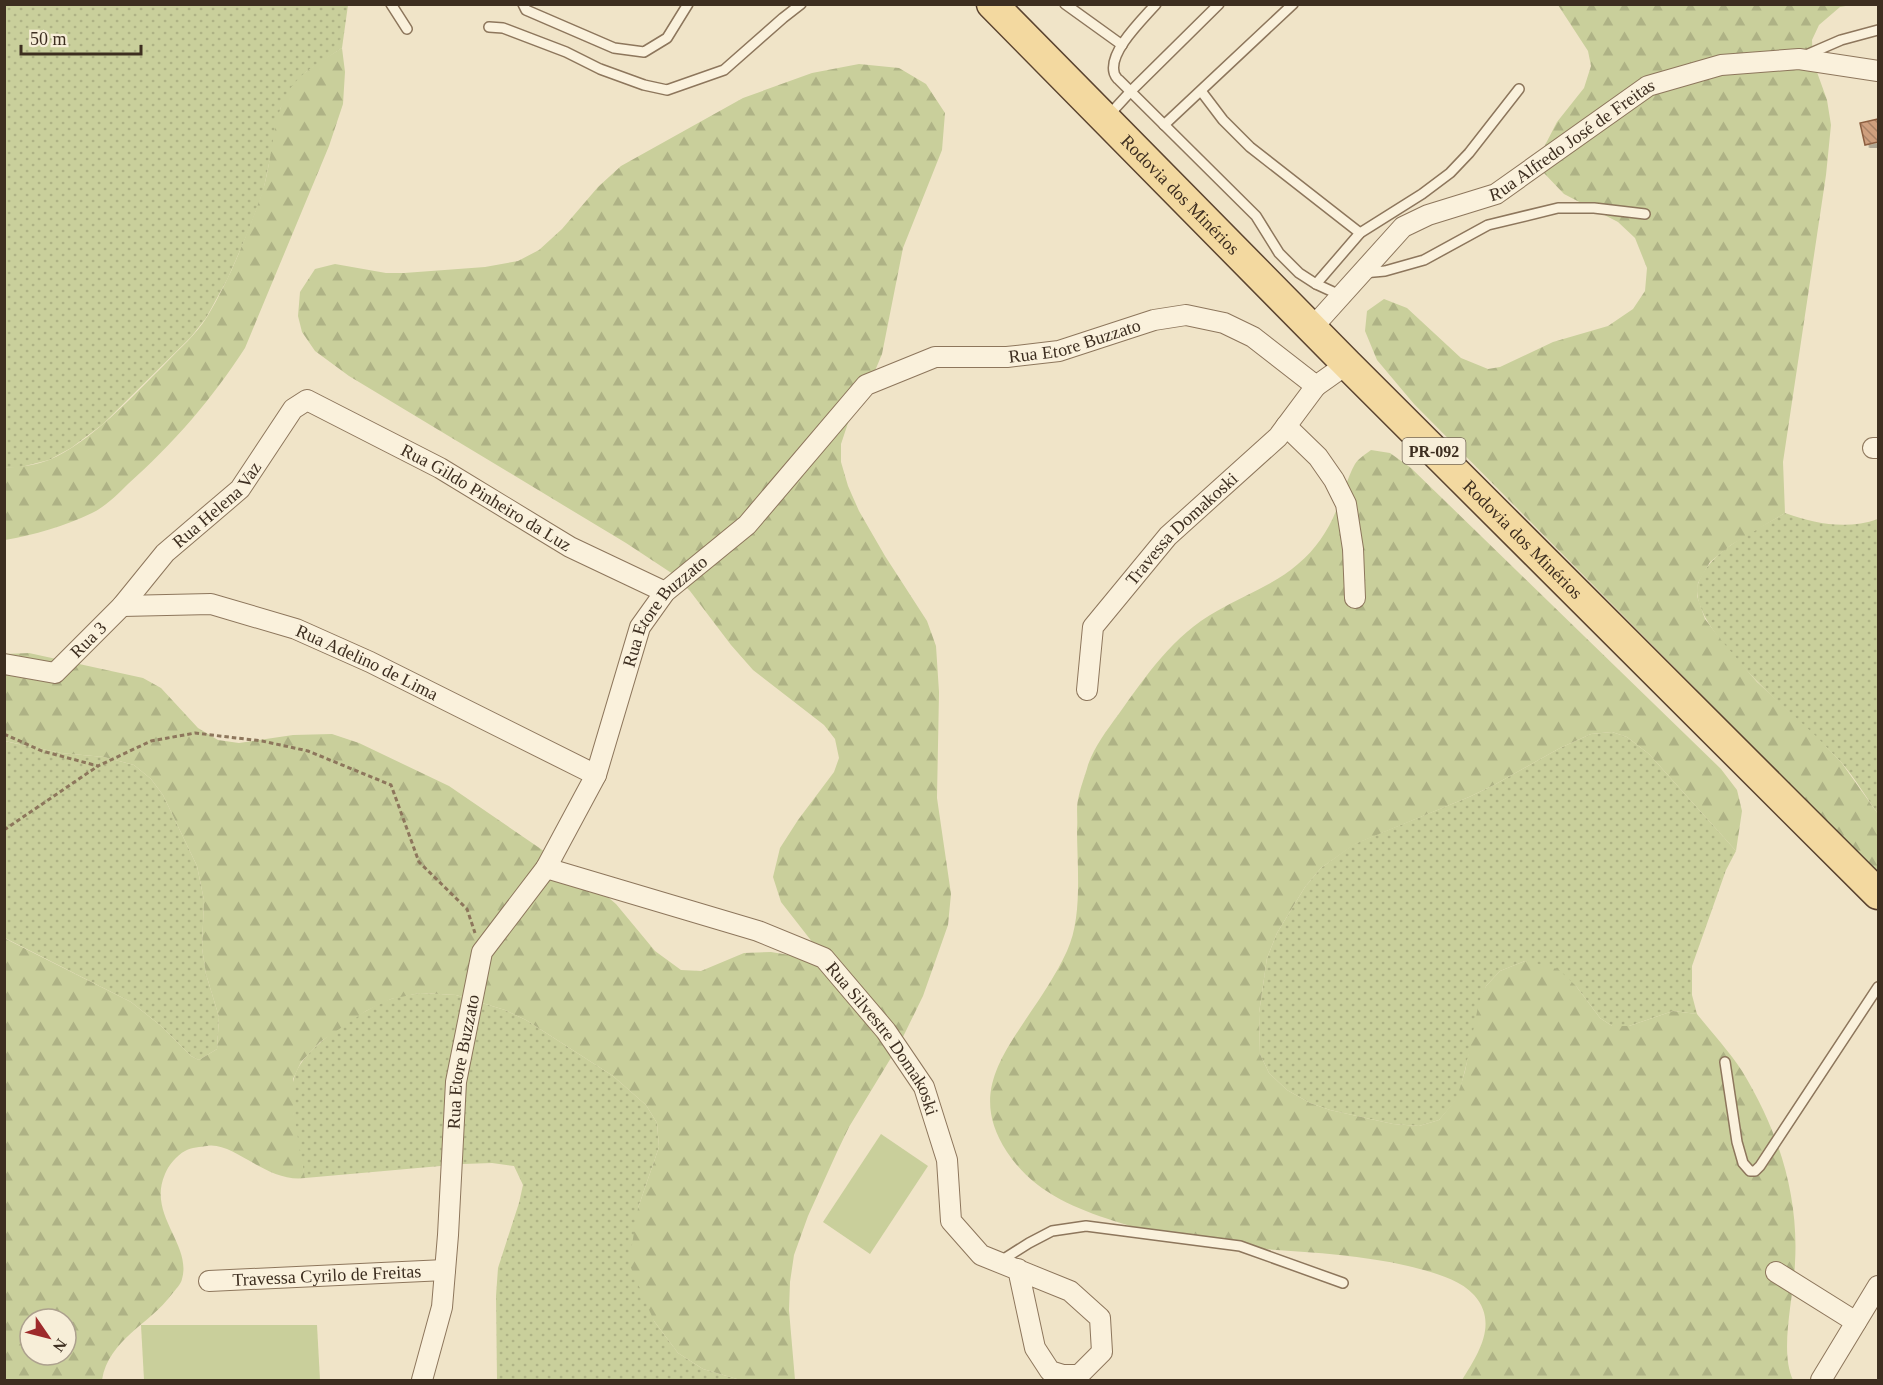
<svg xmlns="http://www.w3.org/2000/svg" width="1883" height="1385" viewBox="0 0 1883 1385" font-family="'Times New Roman',serif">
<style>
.grass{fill:url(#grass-dots)}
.forest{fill:url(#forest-firs);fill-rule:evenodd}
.pitch{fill:#c9cf9b}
.building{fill:url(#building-back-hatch);stroke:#8d5f41;stroke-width:1.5;filter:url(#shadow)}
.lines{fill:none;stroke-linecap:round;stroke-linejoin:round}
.service-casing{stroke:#8d765c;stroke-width:12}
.minor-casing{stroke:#8d765c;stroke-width:22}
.primary-casing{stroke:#5b4430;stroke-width:33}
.path{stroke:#8d765c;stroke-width:3;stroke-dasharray:4.5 3;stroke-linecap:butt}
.service{stroke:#faf1dc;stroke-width:9}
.minor{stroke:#faf1dc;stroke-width:20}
.primary{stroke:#f3d9a0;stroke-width:30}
.labels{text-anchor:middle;stroke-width:4.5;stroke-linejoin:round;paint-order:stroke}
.shield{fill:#f7eed8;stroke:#756857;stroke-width:1.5}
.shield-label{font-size:16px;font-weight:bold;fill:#3d2e20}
.street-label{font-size:18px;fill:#3d2e20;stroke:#f7eed8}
</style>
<defs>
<pattern id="grass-dots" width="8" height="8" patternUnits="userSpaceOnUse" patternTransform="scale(1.5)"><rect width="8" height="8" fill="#c9cf9b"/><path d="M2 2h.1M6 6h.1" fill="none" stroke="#aeb285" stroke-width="1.8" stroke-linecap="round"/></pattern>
<pattern id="forest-firs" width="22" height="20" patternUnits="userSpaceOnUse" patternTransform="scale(1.5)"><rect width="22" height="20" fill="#c9cf9b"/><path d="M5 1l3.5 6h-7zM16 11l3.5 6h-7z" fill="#aeb285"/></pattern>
<pattern id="building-back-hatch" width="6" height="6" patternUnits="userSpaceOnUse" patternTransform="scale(1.5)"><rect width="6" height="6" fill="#cf9f7d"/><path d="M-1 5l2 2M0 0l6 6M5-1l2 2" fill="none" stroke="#a98266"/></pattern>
<filter id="shadow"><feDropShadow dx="5.5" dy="5.5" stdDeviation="0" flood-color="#0004"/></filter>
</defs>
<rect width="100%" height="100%" fill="#f0e4c8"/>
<g class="grass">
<polygon points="4,5 348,5 342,48 306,72 281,107 263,192 248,232 228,278 206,318 191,337 103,424 71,448 49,460 17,468 4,467"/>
<path d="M 1785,513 C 1816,524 1847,530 1878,519 L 1878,814 C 1866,797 1855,778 1841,762 C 1811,728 1685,630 1698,584 C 1708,551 1758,529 1785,513 Z"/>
<polygon points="1612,732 1627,737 1649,754 1736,851 1726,870 1692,966 1692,995 1697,1014 1673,1011 1629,1026 1612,1026 1600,1018 1576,986 1525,961 1500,971 1486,986 1458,1098 1439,1120 1419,1126 1393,1124 1330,1110 1310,1103 1287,1090 1269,1073 1260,1054 1259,1013 1267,958 1277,933 1305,887 1321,868 1354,844 1469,797 1494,785 1560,748 1591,734"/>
<polygon points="4,741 61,753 104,757 134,765 151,779 163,795 197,866 204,900 202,948 206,974 219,1017 217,1049 199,1060 191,1056 161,1026 131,1002 5,938"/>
<path d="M 420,993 L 456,995 L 505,1010 L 526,1020 L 613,1076 L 646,1105 L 657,1123 L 659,1147 L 638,1208 L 654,1321 L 678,1353 L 703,1369 L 737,1379 L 747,1380 L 497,1380 L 496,1296 L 498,1268 L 519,1203 L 523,1185 L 514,1166 L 492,1163 L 463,1164 L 305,1178 C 300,1153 287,1101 294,1078 C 303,1046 360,1012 388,1000 C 398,996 410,995 420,993 Z"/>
</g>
<g class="forest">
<polygon points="1558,5 1851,5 1840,7 1819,25 1812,40 1813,61 1827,100 1831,125 1826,175 1783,462 1785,513 1731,545 1710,562 1698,583 1697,596 1705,619 1721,640 1757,682 1817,737 1841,762 1878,814 1878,873 1414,404 1377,360 1365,331 1367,311 1384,299 1407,308 1461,358 1488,369 1500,367 1553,342 1608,326 1633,309 1645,291 1647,268 1635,238 1618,222 1564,194 1543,172 1542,151 1557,122 1584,88 1591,66 1588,51"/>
<path d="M 342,48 L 345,72 L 343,104 L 329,146 L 245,348 C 213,398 172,445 128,484 C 118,494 105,507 92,513 C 65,526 34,535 5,540 L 5,467 C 19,468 35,465 49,460 C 90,443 133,396 165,364 C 179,349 196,335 207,317 C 230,279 246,237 261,196 C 272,167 272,115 289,90 C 302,71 323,60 342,48 Z"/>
<path d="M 859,64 L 899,68 L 926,84 L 945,113 L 942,150 L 903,248 L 882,354 L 872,378 L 849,420 L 841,444 L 841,462 L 848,486 L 859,511 L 885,556 L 927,621 L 936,646 L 939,692 L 937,798 L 951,894 L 948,925 L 923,996 L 900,1043 L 849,1127 L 837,1152 L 808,1216 L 794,1255 L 790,1282 L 789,1310 L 795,1380 L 737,1379 L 703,1369 L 678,1353 L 654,1321 L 629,1263 L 638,1208 L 659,1147 L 657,1123 L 646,1105 L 613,1076 L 526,1020 L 505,1010 L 456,995 L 420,993 L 391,999 L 366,1011 L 320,1042 L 301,1062 L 293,1079 L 293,1110 L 305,1178 C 267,1183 233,1141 207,1146 C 201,1147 191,1147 185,1151 C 177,1155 168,1166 165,1174 C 147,1215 192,1244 182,1279 C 181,1284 175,1290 172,1294 C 149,1325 109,1339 102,1380 L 5,1380 L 4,938 L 131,1002 L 161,1026 L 191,1056 L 199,1060 L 217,1049 L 219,1017 L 206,974 L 202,948 L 204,900 L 197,866 L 163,795 L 151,779 L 134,765 L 104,757 L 61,753 L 5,741 L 5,654 L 29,653 L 143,678 L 161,688 L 198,728 L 218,740 L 239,743 L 293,735 L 332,734 L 359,743 L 449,786 L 595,886 L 616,904 L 655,951 L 681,970 L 701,971 L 744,953 L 771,952 L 808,958 L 813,943 L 781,902 L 773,877 L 780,848 L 798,820 L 834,772 L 839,758 L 835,739 L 824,725 L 753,670 L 731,645 L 690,591 L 673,574 L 626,543 L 349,376 L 315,351 L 302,332 L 298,316 L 300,292 L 315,269 L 335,264 L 386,273 L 404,273 L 485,267 L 518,261 L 539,250 L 562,229 L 598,187 L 621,166 L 743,98 L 812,73 ZM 30,1319 L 66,1319 L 66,1355 L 30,1355 Z"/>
<path d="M 1371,450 L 1390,453 L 1411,468 L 1721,769 L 1737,790 L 1742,811 L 1736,851 L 1649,754 L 1627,737 L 1612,732 L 1591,734 L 1560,748 L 1494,785 L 1469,797 L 1355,844 L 1321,868 L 1305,887 L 1277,933 L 1267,958 L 1259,1013 L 1260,1054 L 1269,1073 L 1287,1090 L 1310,1103 L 1330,1110 L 1393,1124 L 1419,1126 L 1439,1120 L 1457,1098 L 1465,1071 L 1479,1002 L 1486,986 L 1500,971 L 1525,961 L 1558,969 L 1576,986 L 1600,1018 L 1612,1026 L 1629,1026 L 1673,1011 L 1697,1014 C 1712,1033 1729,1051 1742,1071 C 1778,1130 1799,1194 1795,1263 C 1794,1296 1779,1351 1793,1380 L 1462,1380 C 1478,1354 1499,1323 1474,1295 C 1459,1278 1428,1271 1408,1266 C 1349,1252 1288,1252 1228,1246 C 1190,1242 1151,1233 1114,1221 C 1071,1207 1033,1191 1007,1152 C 973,1100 996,1064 1026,1019 C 1041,997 1056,975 1067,951 C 1083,917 1077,866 1077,829 C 1078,819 1076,809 1078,800 C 1080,788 1085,776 1088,765 C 1094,747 1107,730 1118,715 C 1146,676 1173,635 1217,611 C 1244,595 1274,585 1298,564 C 1315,550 1328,531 1336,511 C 1343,496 1347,478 1355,464 C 1359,458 1366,454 1371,450 Z"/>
</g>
<g class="pitch">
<polygon points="881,1134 928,1166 870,1254 823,1222"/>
<polygon points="141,1325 317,1325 320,1380 144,1380"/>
</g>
<polygon class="building" points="1878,119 1878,142 1865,145 1860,123"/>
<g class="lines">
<g class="service-casing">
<g id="service">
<polyline points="391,4 407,29"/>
<polyline points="523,4 526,10 614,48 644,52 667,38 688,4"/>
<polyline points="1065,4 1122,45"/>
<path d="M 1156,4 C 1143,19 1109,51 1114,72 C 1114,74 1117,79 1119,80 L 1256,216 L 1279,253 L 1299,273 L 1316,284 L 1342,296"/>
<polyline points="489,27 503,28 566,52 600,69 644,85 667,90 724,70 783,18 801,4"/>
<polyline points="1804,56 1841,40 1878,30"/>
<polyline points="1201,91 1223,120 1250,147 1360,233"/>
<polyline points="1109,115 1131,91 1219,4"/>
<polyline points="1164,125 1293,4"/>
<polyline points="1363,273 1385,271 1424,260 1488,225 1558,208 1594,208 1645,214"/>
<polyline points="1316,284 1360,233 1422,194 1450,173 1469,153 1519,89"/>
<polyline points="1725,1062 1737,1142 1743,1163 1750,1171 1755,1171 1760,1166 1878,987"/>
<polyline points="999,1262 1029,1243 1052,1231 1086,1226 1240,1246 1343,1283"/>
</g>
</g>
<g class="minor-casing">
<g id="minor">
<path id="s1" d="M 1312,328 L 1403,227 L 1428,215 L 1496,194 L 1648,86 L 1721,65 L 1799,59 L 1878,71"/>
<polyline points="1286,426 1318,457 1334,480 1346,504 1353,549 1355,598"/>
<polyline points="1873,448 1878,448"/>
<path id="s2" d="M 122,606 L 211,604 L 296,629 L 370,662 L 596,775"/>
<path id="s3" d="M 4,664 L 55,673 L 122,606 L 165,553 L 240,489 L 293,409 L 307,400 L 440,468 L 570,547 L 665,592"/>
<path id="s4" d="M 1087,690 L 1093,627 L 1168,536 L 1278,437 L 1316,386"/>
<path id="s5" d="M 546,868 L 758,931 L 824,958 L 886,1031 L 924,1087 L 947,1160 L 951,1221 L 981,1255 L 1070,1291 L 1100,1318 L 1102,1352 L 1079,1375 L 1063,1375 L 1050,1371 L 1035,1348 L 1018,1269"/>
<polyline points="1776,1272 1856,1322"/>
<path id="s6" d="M 209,1281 L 445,1270"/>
<path id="s7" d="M 422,1380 L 442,1307 L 448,1235 L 456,1082 L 482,952 L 546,868 L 596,775 L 640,627 L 665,592 L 747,525 L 866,385 L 935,357 L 1007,357 L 1059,351 L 1154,320 L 1186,315 L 1224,323 L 1253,337 L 1316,386 L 1347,364"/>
<polyline points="1821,1380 1878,1286"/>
</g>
</g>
<g class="primary-casing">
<g id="primary">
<path id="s8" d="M 992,4 L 1347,364 L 1878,894"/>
</g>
</g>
<g class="path">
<polyline points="4,734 42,751 98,766 151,741 195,733 262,741 308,751 391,785 419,862 467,909 475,933"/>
<polyline points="4,830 98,766"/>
</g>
<use href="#service" class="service"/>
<use href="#minor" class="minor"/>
<use href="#primary" class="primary"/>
</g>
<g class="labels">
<rect class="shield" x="1402.5" y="438" width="63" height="26" rx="4.5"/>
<g class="shield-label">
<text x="1434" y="457">PR-092</text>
</g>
<g class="street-label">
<text dy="6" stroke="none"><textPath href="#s1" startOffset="328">Rua Alfredo José de Freitas</textPath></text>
<text dy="6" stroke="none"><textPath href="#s8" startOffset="268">Rodovia dos Minérios</textPath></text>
<text dy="6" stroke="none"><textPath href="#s7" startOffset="1348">Rua Etore Buzzato</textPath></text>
<text dy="6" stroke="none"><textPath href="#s3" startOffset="630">Rua Gildo Pinheiro da Luz</textPath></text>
<text dy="6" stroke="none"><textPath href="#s3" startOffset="286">Rua Helena Vaz</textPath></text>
<text dy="6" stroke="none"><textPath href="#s4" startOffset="196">Travessa Domakoski</textPath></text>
<text dy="6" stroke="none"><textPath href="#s8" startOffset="754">Rodovia dos Minérios</textPath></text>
<text dy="6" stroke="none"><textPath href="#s7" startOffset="826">Rua Etore Buzzato</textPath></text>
<text dy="6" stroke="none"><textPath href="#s3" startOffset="99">Rua 3</textPath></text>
<text dy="6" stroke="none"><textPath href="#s2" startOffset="256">Rua Adelino de Lima</textPath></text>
<text dy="6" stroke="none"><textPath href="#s5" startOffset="393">Rua Silvestre Domakoski</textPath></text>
<text dy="6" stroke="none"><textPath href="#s7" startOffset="322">Rua Etore Buzzato</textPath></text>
<text dy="6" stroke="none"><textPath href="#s6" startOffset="118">Travessa Cyrilo de Freitas</textPath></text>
</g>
</g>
<rect width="1883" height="1385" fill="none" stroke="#3d2e20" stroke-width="12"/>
<g transform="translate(48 1337) rotate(125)"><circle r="28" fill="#f7eed8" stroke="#ada18e" stroke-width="1.5"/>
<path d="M0-4.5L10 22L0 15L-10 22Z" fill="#9e2a2b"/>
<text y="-9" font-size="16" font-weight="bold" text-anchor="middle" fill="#3d2e20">N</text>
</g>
<path d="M21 45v9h120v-9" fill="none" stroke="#3d2e20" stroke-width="3"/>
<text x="30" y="45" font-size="18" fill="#3d2e20" stroke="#f7eed8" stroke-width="4.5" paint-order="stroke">50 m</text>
</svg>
